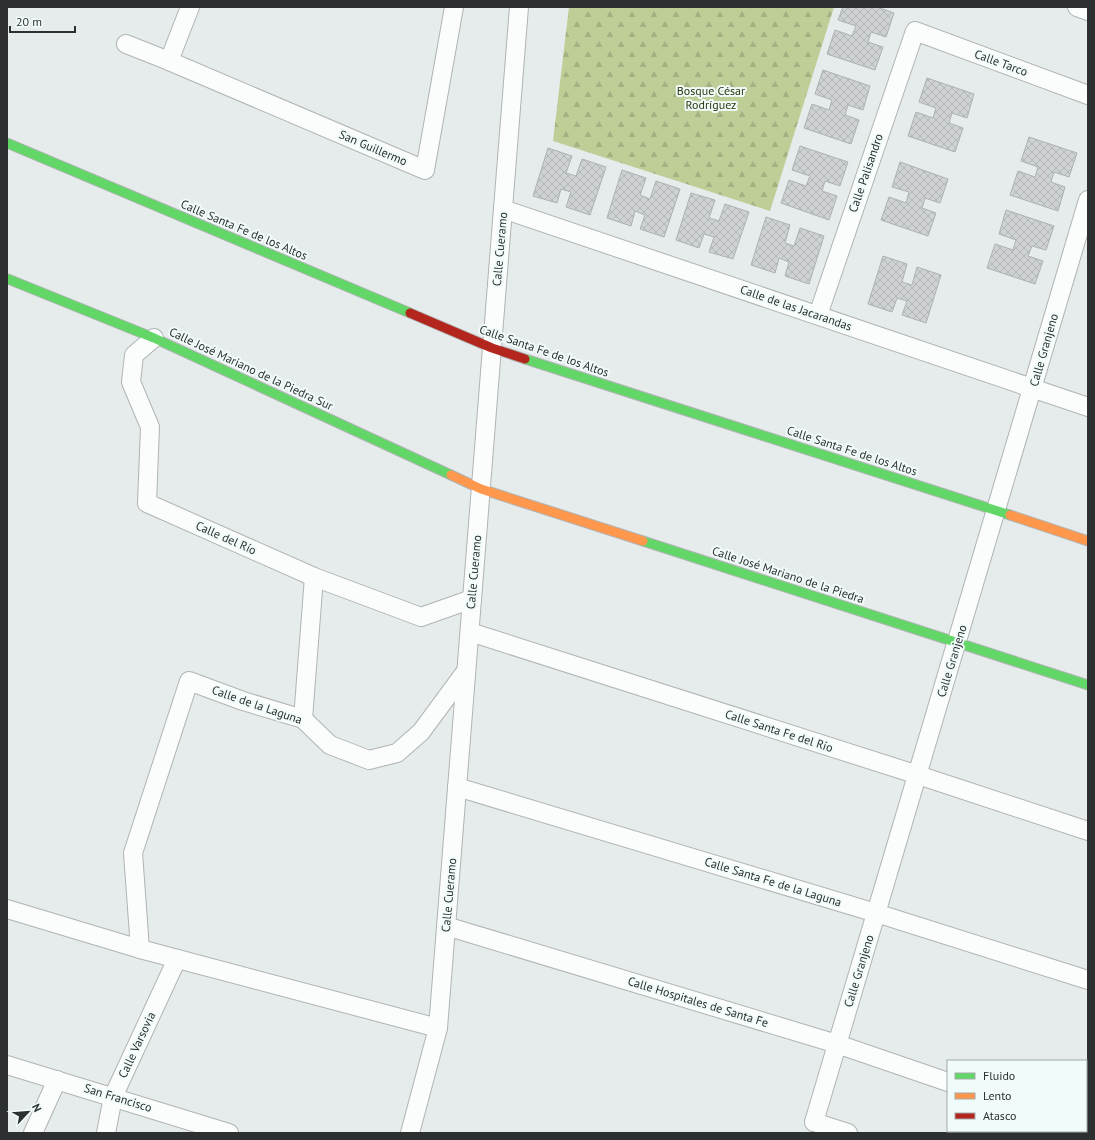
<svg xmlns="http://www.w3.org/2000/svg" width="1095" height="1140" viewBox="0 0 1095 1140" font-family="'PT Sans',sans-serif">
<style>
.forest{fill:url(#forest-firs)}
.building{fill:url(#building-cross-hatch);stroke:#adb1b2}
.lines{fill:none;stroke-linecap:round;stroke-linejoin:round}
.street-casing{stroke:#b0b4b4;stroke-width:20}
.fast-casing{stroke:#b0b4b4;stroke-width:11}
.slow-casing{stroke:#b0b4b4;stroke-width:11}
.jam-casing{stroke:#b0b4b4;stroke-width:11}
.street{stroke:#fbfcfc;stroke-width:18}
.fast{stroke:#63d668;stroke-width:9}
.slow{stroke:#ff974d;stroke-width:9}
.jam{stroke:#b3261e;stroke-width:9}
.labels{text-anchor:middle;stroke-width:4;stroke-linejoin:round;paint-order:stroke}
.street-label{font-size:12px;fill:#2c3030;stroke:#f1fcfa}
.park-label{font-size:12px;fill:#2e370d;stroke:#f1fcfa}
</style>
<defs>
<pattern id="forest-firs" width="22" height="20" patternUnits="userSpaceOnUse"><rect width="22" height="20" fill="#bfce97"/><path d="M5 1l3.5 6h-7zM16 11l3.5 6h-7z" fill="#a4b182"/></pattern>
<pattern id="building-cross-hatch" width="8" height="8" patternUnits="userSpaceOnUse"><rect width="8" height="8" fill="#ced2d3"/><path d="M0 0l8 8M0 8l8-8" fill="none" stroke="#b1b5b5"/></pattern>
</defs>
<rect width="100%" height="100%" fill="#e6ebeb"/>
<polygon class="forest" points="569,7 834,7 770,211 553,141"/>
<g class="building">
<polygon points="843,7 877,7 894,13 886,37 871,32 868,42 883,47 875,70 827,54 835,30 852,36 856,26 838,20"/>
<polygon points="823,70 870,86 863,110 848,105 845,115 859,120 851,144 804,128 812,104 829,110 832,100 815,94"/>
<polygon points="927,78 974,94 967,118 952,113 949,123 963,128 955,152 908,136 916,112 933,118 936,108 919,102"/>
<polygon points="1029,137 1077,153 1069,177 1054,172 1051,182 1065,187 1058,211 1010,195 1018,171 1035,177 1038,167 1021,161"/>
<polygon points="800,146 848,162 840,186 825,181 822,191 837,196 829,220 781,203 789,180 806,186 810,176 792,170"/>
<polygon points="548,148 572,156 566,173 576,176 582,159 606,167 590,215 566,207 571,192 561,189 557,203 533,196"/>
<polygon points="900,162 948,179 940,203 925,198 922,208 936,213 928,236 881,220 889,197 906,203 909,192 892,187"/>
<polygon points="622,170 646,178 640,195 650,199 656,181 680,189 664,237 640,229 645,215 635,211 631,226 607,218"/>
<polygon points="691,193 715,200 709,218 719,221 725,204 749,212 733,259 709,252 714,237 704,234 699,248 676,240"/>
<polygon points="1006,210 1054,226 1046,250 1032,246 1028,256 1043,261 1035,284 987,268 995,244 1013,250 1016,240 999,234"/>
<polygon points="766,217 790,225 785,243 794,246 800,228 824,236 809,284 785,276 789,262 779,258 775,273 751,265"/>
<polygon points="883,256 907,264 902,282 912,285 917,267 941,275 926,323 902,315 907,301 897,298 892,312 868,304"/>
</g>
<g class="lines">
<g class="street-casing">
<g id="street">
<polyline points="1077,7 1088,11"/>
<polyline points="126,44 169,61 425,170 454,7"/>
<polyline points="169,61 190,7"/>
<polyline points="503,209 1088,407"/>
<polyline points="818,315 915,31 1088,95"/>
<polyline points="154,338 134,355 131,382 150,427 147,503 314,577 421,617 472,599"/>
<polyline points="470,632 918,775 1088,831"/>
<polyline points="303,719 314,577"/>
<polyline points="457,787 876,913 1088,980"/>
<polyline points="7,909 140,949 438,1028"/>
<polyline points="446,926 837,1044 948,1082"/>
<polyline points="140,949 133,853 189,681 243,701 303,719 330,745 369,760 397,753 421,732 466,671"/>
<polyline points="7,1065 229,1133"/>
<polyline points="814,1122 1088,200"/>
<polyline points="814,1122 848,1133"/>
<polyline points="1086,1129 1088,1130"/>
<polyline points="33,1133 57,1080"/>
<polyline points="106,1133 113,1097 177,959"/>
<polyline points="410,1133 438,1028 519,7"/>
</g>
</g>
<g class="fast-casing">
<g id="fast">
<polyline points="7,143 410,313"/>
<polyline points="8,279 154,338 451,475"/>
<polyline points="525,359 1010,515"/>
<polyline points="643,541 1088,685"/>
</g>
</g>
<g class="slow-casing">
<g id="slow">
<polyline points="451,475 481,489 643,541"/>
<polyline points="1010,515 1088,541"/>
</g>
</g>
<g class="jam-casing">
<polyline id="jam" points="410,313 492,348 525,359"/>
</g>
<use href="#street" class="street"/>
<use href="#fast" class="fast"/>
<use href="#slow" class="slow"/>
<use href="#jam" class="jam"/>
</g>
<g class="labels">
<g class="street-label">
<text transform="translate(1001 63) rotate(20)" y="4">Calle Tarco</text>
<text transform="translate(373 148) rotate(23)" y="4">San Guillermo</text>
<text transform="translate(866 173) rotate(-71)" y="4">Calle Palisandro</text>
<text transform="translate(244 230) rotate(23)" y="4">Calle Santa Fe de los Altos</text>
<text transform="translate(500 249) rotate(-85)" y="4">Calle Cueramo</text>
<text transform="translate(796 308) rotate(19)" y="4">Calle de las Jacarandas</text>
<text transform="translate(1044 350) rotate(-74)" y="4">Calle Granjeno</text>
<text transform="translate(544 351) rotate(19)" y="4">Calle Santa Fe de los Altos</text>
<text transform="translate(251 369) rotate(25)" y="4">Calle José Mariano de la Piedra Sur</text>
<text transform="translate(852 451) rotate(18)" y="4">Calle Santa Fe de los Altos</text>
<text transform="translate(226 538) rotate(24)" y="4">Calle del Río</text>
<text transform="translate(474 572) rotate(-85)" y="4">Calle Cueramo</text>
<text transform="translate(788 575) rotate(18)" y="4">Calle José Mariano de la Piedra</text>
<text transform="translate(952 661) rotate(-73)" y="4">Calle Granjeno</text>
<text transform="translate(257 705) rotate(19)" y="4">Calle de la Laguna</text>
<text transform="translate(779 731) rotate(18)" y="4">Calle Santa Fe del Río</text>
<text transform="translate(773 882) rotate(17)" y="4">Calle Santa Fe de la Laguna</text>
<text transform="translate(449 895) rotate(-85)" y="4">Calle Cueramo</text>
<text transform="translate(859 971) rotate(-73)" y="4">Calle Granjeno</text>
<text transform="translate(698 1002) rotate(17)" y="4">Calle Hospitales de Santa Fe</text>
<text transform="translate(137 1045) rotate(-65)" y="4">Calle Varsovia</text>
<text transform="translate(118 1098) rotate(17)" y="4">San Francisco</text>
</g>
<g class="park-label">
<text x="711" y="95">Bosque César<tspan x="711" dy="14">Rodríguez</tspan></text>
</g>
</g>
<rect width="1095" height="1140" fill="none" stroke="#2c3030" stroke-width="16"/>
<rect x="947" y="1060" width="140" height="72" fill="#f1fcfa" stroke="#a2aaa9"/>
<rect x="955" y="1073" width="20" height="6" fill="#63d668" stroke="#a2aaa9"/>
<text x="983" y="1080" font-size="12" fill="#2c3030">Fluido</text>
<rect x="955" y="1093" width="20" height="6" fill="#ff974d" stroke="#a2aaa9"/>
<text x="983" y="1100" font-size="12" fill="#2c3030">Lento</text>
<rect x="955" y="1113" width="20" height="6" fill="#b3261e" stroke="#a2aaa9"/>
<text x="983" y="1120" font-size="12" fill="#2c3030">Atasco</text>
<g transform="translate(28 1112) rotate(64)" stroke="#f1fcfa" stroke-width="3" paint-order="stroke">
<path d="M0-3L7 15L0 10L-7 15Z" fill="#2c3030"/>
<text y="-6" font-size="11" font-weight="bold" text-anchor="middle" fill="#2c3030">N</text>
</g>
<path d="M10 26v6h65v-6" fill="none" stroke="#2c3030" stroke-width="2"/>
<text x="16" y="26" font-size="12" fill="#2c3030" stroke="#f1fcfa" stroke-width="3" paint-order="stroke">20 m</text>
</svg>
